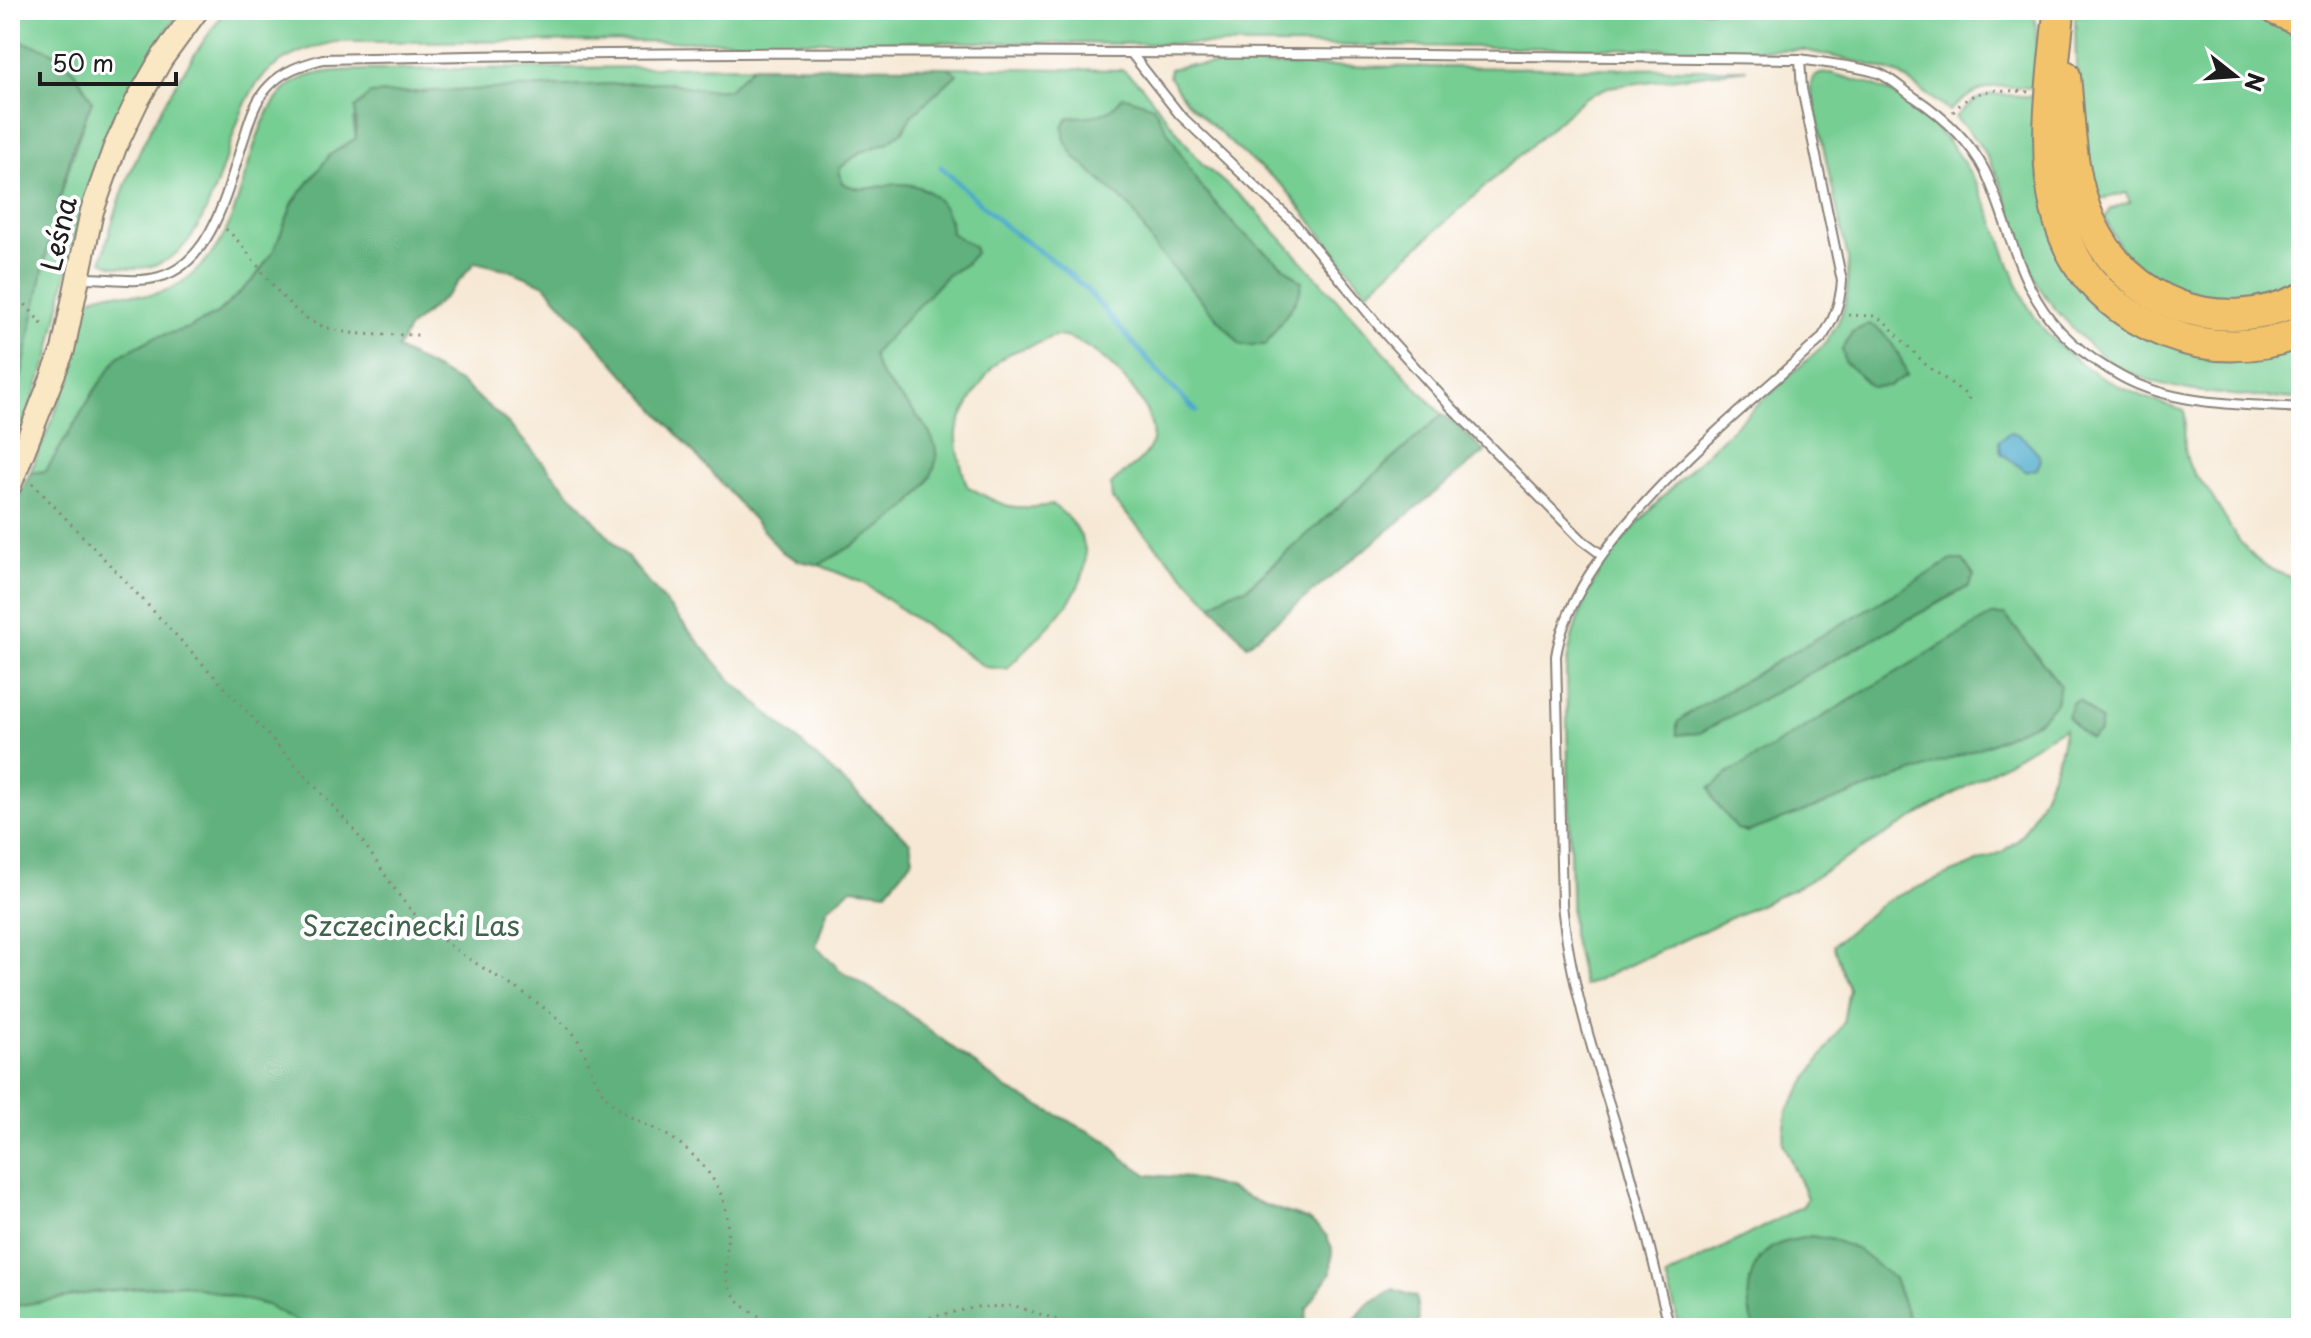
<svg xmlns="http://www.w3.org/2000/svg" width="2311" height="1338" viewBox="0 0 2311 1338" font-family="'Playpen Sans',sans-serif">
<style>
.green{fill:#76ce93;stroke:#497558;stroke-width:2}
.forest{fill:#60b17d;stroke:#3e664c;stroke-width:2}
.water{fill:#4caacb;stroke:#346374;stroke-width:2}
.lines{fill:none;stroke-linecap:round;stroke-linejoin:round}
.stream{stroke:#4caacb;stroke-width:5}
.lane-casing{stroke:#898278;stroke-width:12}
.secondary-casing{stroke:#898278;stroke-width:26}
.highway-casing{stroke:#898278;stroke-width:34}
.path{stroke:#898278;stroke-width:3;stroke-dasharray:2 6;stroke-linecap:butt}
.lane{stroke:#fff;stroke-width:8}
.secondary{stroke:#fae7c3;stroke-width:22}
.highway{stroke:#f2c36a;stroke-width:30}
.labels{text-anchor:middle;stroke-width:8;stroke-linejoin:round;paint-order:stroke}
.street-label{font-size:28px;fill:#1c1c1c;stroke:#fff}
.park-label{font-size:28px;fill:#40634c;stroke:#fff}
</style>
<rect width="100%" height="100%" fill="#fff"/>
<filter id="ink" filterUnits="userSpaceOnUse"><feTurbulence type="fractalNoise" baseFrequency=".0125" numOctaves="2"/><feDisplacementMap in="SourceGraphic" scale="16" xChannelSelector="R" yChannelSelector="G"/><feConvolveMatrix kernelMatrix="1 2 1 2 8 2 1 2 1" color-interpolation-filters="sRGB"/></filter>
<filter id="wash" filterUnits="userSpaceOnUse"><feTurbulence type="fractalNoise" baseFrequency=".006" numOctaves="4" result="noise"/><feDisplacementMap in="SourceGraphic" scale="32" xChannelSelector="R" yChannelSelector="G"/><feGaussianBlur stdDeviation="1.8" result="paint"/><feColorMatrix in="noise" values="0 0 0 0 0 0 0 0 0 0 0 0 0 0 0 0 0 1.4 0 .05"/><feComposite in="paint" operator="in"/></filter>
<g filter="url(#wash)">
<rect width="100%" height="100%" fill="#f6e8d4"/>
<g class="green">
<path d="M 10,10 L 181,10 L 150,55 L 107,135 L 75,233 L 49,357 L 10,457 C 10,410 22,364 32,319 C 48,245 64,171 92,101 C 68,57 59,49 10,40 Z"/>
<path d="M 226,10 L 2025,10 L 2035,14 L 2038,56 L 2035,88 C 1991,86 1984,81 1949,111 L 1900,75 L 1867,64 L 1804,50 L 841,41 L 335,42 C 305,49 274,59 256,85 C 219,137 216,272 132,268 C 120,267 112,267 102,261 C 124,165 168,88 226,10 Z"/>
<path d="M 2086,10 C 2159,10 2232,5 2301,33 L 2301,290 L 2234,306 L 2171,292 L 2121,251 L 2105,218 L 2111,209 L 2130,202 L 2126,193 L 2103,199 L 2092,191 L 2076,68 L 2075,16 L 2084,16 Z"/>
<polygon points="1187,65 1685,69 1747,69 1608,87 1584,98 1367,292 1284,187 1235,147 1185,100 1169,77 1170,69"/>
<path d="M 753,66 L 729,89 L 706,90 L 664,82 L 370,94 L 353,120 L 356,138 L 330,155 L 293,202 L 275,250 L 254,279 L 217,314 L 189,328 L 153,338 L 95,390 L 46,471 L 30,473 C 45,436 63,398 74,359 C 79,342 80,321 87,305 C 98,284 132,297 150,295 C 167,292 180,285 193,274 C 207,261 218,248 226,231 C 248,188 253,103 299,80 C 320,70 343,71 365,70 Z"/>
<path d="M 948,67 L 1123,70 L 1141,85 L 1203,165 L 1252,206 L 1442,415 L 1246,588 L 1231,592 L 1212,605 L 1112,499 L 1111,485 C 1123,471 1141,465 1150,447 C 1167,410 1092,335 1056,336 C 1051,336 1044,341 1039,343 C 1028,347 1015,350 1005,356 C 990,365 959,415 957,433 C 956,450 962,470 967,486 C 1004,507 1010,511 1053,505 C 1131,562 1051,622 1007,669 L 985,667 L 863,583 L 819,565 L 894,517 L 922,491 L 916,415 L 875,369 L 872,354 L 946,276 L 966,264 L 960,240 L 951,233 L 950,219 L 897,184 L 857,191 L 842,183 L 839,169 L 859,153 L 888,142 L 903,131 L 911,116 L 956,75 Z"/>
<path d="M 1831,73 C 1850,79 1871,83 1889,92 C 1939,119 1973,169 1994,221 C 2005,249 2013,280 2028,306 C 2061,364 2124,393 2185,411 C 2185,428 2182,451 2190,467 C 2194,476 2204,484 2209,492 C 2237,536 2246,567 2301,580 L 2301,1328 L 1912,1328 L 1894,1279 L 1759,1257 C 1749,1285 1744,1299 1754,1328 L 1680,1328 L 1666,1277 L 1803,1206 L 1807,1198 L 1783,1143 L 1787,1111 L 1843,1023 L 1849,989 L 1833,945 L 1885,901 L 2002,852 C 2007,848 2013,844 2017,840 C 2036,819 2063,755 2064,728 L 1800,886 L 1584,986 L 1572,934 L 1566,671 C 1570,636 1581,605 1598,574 C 1613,548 1636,526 1656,504 C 1710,447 1766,397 1824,345 C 1846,315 1849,296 1848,259 L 1810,87 L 1813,78 L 1820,74 Z"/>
<path d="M 1991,94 L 2037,97 L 2040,179 L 2130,327 L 2301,345 L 2301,399 C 2240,395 2172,397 2117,366 C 2098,355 2082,338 2067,322 C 2052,306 2034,283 2027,262 C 2008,204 2001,161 1955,117 L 1975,100 Z"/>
<polygon points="183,1284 267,1305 309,1328 10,1328 10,1307 13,1306 96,1292"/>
</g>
<g class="forest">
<path d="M 10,40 C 59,49 68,57 92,101 L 73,147 L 49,240 L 10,433 Z"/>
<path d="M 753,66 L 948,67 L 957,74 L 911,116 L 903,131 L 888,142 L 859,153 L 839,169 L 842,183 C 867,195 874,185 897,184 C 928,183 949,203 951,233 L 974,247 L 975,253 L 965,264 L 946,276 L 873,354 C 876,378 899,394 914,412 C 925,425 939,443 936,461 C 926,509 857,543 819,565 L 799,561 L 782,552 L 545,285 L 509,270 L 475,262 L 448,294 L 409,328 L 397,349 L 461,383 L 507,422 L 627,557 L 729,678 L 910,842 L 913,859 L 886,892 L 852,888 L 828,908 L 816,946 L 840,970 L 894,1003 L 1010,1091 L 1108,1141 L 1123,1158 L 1148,1175 L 1189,1178 L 1230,1189 L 1262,1204 L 1309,1220 L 1326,1235 L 1332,1248 L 1331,1273 L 1307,1308 L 1305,1328 L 309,1328 L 267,1305 L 183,1284 L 96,1292 L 10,1307 L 10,514 L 30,473 L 46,471 L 95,390 L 119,356 L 153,338 L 189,328 L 217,314 L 254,279 L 274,250 L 293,203 L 330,155 L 356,138 L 355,108 L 370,94 L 664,82 L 706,90 L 729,89 Z"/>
<path d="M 1123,96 L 1153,106 L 1198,183 L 1236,227 L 1302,282 C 1299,305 1276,324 1266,345 L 1241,345 L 1156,249 L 1131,208 L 1075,157 L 1065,141 L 1063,126 L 1068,118 C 1093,114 1106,120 1123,96 Z"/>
<path d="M 1869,324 C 1888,331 1901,356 1907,375 L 1889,386 L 1872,387 L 1845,362 L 1842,349 L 1852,332 Z"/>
<polygon points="1442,415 1458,425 1485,452 1247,645 1212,605 1231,592 1247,588"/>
<polygon points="1952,560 1963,560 1974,576 1968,587 1700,733 1677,735 1677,723 1690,712"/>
<polygon points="1992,615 2005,615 2060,685 2056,703 2040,720 1990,744 1748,832 1737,829 1714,800 1710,788 1729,773"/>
<polygon points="2079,700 2101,721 2099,732 2090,738 2080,731 2067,716 2072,703"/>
<path d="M 1811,1236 L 1834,1240 L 1858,1250 L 1894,1279 L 1912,1328 L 1754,1328 C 1744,1298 1746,1258 1779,1244 C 1789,1240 1801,1239 1811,1236 Z"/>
<polygon points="1393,1289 1416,1297 1419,1321 1412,1328 1347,1328 1368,1304"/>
</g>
<path class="water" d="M 2010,432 C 2021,433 2037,449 2041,460 L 2037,469 L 2027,472 L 2001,453 L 1999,441 Z"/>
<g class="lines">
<polyline class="stream" points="941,167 1007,228 1060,266 1085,288 1169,384 1196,411"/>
</g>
</g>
<g filter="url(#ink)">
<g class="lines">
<g class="lane-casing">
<g id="lane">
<polyline points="1131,53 1180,115 1296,225 1387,336 1452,408 1582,540 1601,554"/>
<path d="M 79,278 C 105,277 134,284 159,277 C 215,262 229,182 245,135 C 250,118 256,99 269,86 C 284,70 302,65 323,59 C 815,47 1308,54 1800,59 C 1822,63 1859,66 1878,73 C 1891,78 1903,90 1914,97 C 1941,115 1970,141 1985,171 C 2005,213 2013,260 2037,300 C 2057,334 2089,359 2122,377 C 2175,406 2243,404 2301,408"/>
<path d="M 1670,1328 C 1655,1272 1643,1216 1627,1161 C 1601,1077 1571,992 1562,904 L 1556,656 C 1574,541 1737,415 1821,339 C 1834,320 1840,304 1842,281 L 1802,89 L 1800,59"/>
</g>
</g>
<g class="secondary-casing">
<polyline id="secondary" points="10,485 63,350 92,211 115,147 137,101 162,58 197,10"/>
</g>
<g class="highway-casing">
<g id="highway">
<polyline points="2277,10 2301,21"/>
<path d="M 2059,13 C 2046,140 2022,276 2169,334 C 2209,350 2261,349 2301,332"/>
<path d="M 2065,76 C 2070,123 2070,177 2090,221 C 2127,305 2219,337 2301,299"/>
</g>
</g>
<g class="path">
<path d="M 1953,112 C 1976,85 1997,90 2029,92"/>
<path d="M 226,229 C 254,254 274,296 305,317 C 336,339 383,334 420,335"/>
<polyline points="10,286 46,329"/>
<polyline points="1848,315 1873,316 1884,321 1925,364 1968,396 1970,405"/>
<path d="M 32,483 C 139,595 245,708 348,823 C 375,854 391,891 420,920 C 461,962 522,985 566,1026 C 588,1045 589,1078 608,1099 C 628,1122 661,1127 684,1147 C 700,1161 716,1179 723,1200 C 731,1224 726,1247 726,1271 C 726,1303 763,1321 789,1328"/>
<polyline points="883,1328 977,1307 1015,1306 1083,1328"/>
</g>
<use href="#lane" class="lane"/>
<use href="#secondary" class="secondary"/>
<use href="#highway" class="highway"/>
</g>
</g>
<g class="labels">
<g class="street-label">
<text transform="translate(59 234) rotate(-77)" y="10">Leśna</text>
</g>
<g class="park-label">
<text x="411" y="936">Szczecinecki Las</text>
</g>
</g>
<rect width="2311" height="1338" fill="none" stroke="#fff" stroke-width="40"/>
<g transform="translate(2235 76) rotate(107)" stroke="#ffffff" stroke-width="6" paint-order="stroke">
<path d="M0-6L14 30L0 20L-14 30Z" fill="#1c1c1c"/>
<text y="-12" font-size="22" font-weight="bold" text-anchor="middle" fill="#1c1c1c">N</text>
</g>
<path d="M40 72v12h136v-12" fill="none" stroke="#1c1c1c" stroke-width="4"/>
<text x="52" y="72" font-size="24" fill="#1c1c1c" stroke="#ffffff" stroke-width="6" paint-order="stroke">50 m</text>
</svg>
